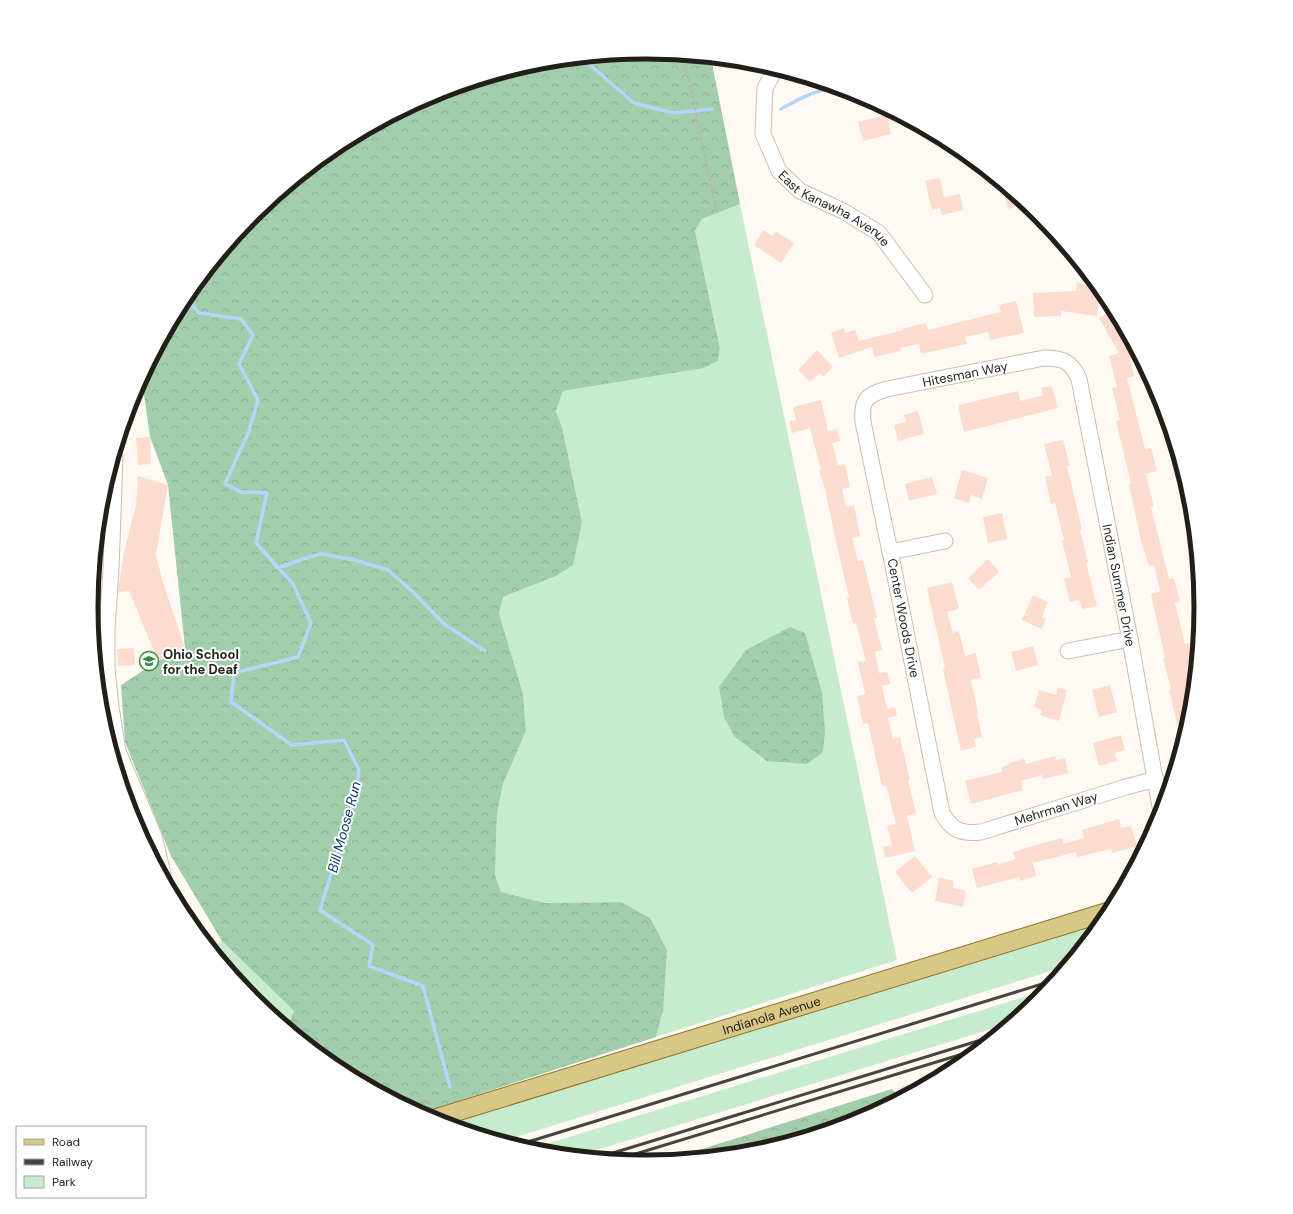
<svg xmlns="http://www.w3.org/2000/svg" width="1293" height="1214" viewBox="0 0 1293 1214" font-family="'DM Sans',sans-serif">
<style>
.industrial{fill:url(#industrial-furrows)}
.green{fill:#c6eccd}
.forest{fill:url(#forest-crowns)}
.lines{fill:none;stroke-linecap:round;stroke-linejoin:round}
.stream{stroke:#b3d6fd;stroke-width:3.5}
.building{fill:#fddcd0}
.minor-casing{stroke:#c9c0af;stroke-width:17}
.major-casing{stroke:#88742b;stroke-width:20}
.path{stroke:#bab6af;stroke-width:2;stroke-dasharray:4 2;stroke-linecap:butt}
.minor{stroke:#fff;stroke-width:15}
.major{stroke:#d9c786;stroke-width:18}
.rail{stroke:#48453f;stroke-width:3}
.labels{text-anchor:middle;stroke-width:4;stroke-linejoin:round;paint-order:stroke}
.street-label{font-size:13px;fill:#221f19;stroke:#fff}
.poi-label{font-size:13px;font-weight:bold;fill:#221f19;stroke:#fff;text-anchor:start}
.water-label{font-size:14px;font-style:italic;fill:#063a69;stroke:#fff}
.rim{fill:none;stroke:#221f19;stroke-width:5}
</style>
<defs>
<pattern id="industrial-furrows" width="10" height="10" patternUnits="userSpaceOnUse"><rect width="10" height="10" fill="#fdeced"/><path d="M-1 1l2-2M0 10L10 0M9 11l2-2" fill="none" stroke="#d9cacb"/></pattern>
<pattern id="forest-crowns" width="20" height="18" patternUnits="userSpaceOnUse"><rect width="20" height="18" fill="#a2ceab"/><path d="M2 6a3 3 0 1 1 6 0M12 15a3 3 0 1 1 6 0" fill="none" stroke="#8bb093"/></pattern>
</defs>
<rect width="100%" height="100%" fill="#fefaf3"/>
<polygon class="industrial" points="947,1072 899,1098 892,1089"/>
<g class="green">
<polygon points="740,204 897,960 656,1037 663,1011 621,902 545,903 501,892 495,875 497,814 503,784 526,731 523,694 499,613 503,597 556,576 582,522 562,427 556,410 563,391 704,368 718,361 720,347 695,231 702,219"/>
<polygon points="1104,921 1067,966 503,1141 446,1123"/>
<polygon points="222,941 294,1011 287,1027 254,999 212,948"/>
<polygon points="1047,990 1039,1000 1011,1023 580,1155 538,1151 530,1149"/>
</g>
<g class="forest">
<polygon points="647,52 711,58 740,204 702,219 695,231 720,348 718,361 704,368 563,391 556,411 562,427 582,522 573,565 556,576 503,597 499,613 523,694 526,731 503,784 497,814 495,875 501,892 545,903 621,902 650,918 667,950 663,1011 656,1037 421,1113 338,1068 287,1027 294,1011 222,941 171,856 125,742 121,685 158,661 185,648 168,485 150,437 142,380 185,298 254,214 338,145 434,94 538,63"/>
<polygon points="790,627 805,633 822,693 825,731 823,752 807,764 767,761 734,736 724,717 719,687 746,650"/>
<polygon points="892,1089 899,1098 859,1120 755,1151 667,1160"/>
</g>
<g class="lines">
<g class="stream">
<polyline points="582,58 634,103 673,113 712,109"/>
<path d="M 781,109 C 799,99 816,89 837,88"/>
<polyline points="186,297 199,313 241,319 253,335 239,364 258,400 249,431 225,484 241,492 267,493 256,543 293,584 311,623 298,657 234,673 231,702 292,745 344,740 359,770 356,794 320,910 373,945 369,966 423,986 450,1087"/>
<polyline points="278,568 306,558 321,554 355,560 388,570 414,593 444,624 485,651"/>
</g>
</g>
<g class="building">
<polygon points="887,115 891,134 863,141 858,122"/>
<polygon points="940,178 944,197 960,194 963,210 942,215 940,208 932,210 925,181"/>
<polygon points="1011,191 1013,193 1026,204 1008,209 1004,193"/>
<polygon points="763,230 773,236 775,231 794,243 781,263 754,245"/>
<polygon points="1077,283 1094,286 1093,292 1100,293 1097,316 1061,311 1061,316 1034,317 1033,293 1076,291"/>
<polygon points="1016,301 1024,333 990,340 988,332 965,337 967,344 921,354 919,344 900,348 901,351 874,357 872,347 839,358 831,333 844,328 846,333 855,330 859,341 903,330 902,329 926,323 928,330 1001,312 999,305"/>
<polygon points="1114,310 1128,335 1125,337 1134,376 1127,378 1145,449 1151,448 1157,471 1146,474 1154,507 1151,507 1169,579 1174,578 1180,602 1175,603 1185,644 1190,643 1196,666 1187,669 1193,693 1191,716 1182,746 1169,689 1171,689 1163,658 1165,658 1151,594 1160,591 1154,565 1149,566 1142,545 1129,485 1131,484 1116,421 1120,420 1112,388 1117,387 1109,356 1119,353 1099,318"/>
<polygon points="817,350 833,367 823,377 820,373 810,382 798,370"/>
<polygon points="1052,386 1058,408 964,432 958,405 1018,391 1020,401 1043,395 1041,388"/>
<polygon points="821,400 828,431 837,429 840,441 832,443 838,465 845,464 850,487 842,489 846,507 854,505 860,536 852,538 858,561 863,560 877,618 874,618 882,650 875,652 879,673 887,672 890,684 882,686 887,709 895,707 897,716 888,718 893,739 900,737 910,780 908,780 916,813 907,816 915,851 885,858 883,847 892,845 887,826 896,824 886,785 882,786 868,723 863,724 857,696 865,694 858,662 866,661 856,623 853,624 847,598 849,597 834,533 826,493 819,470 821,470 810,428 792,433 789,421 796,420 793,407"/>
<polygon points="918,411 924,434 898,441 894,425 906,422 904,415"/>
<polygon points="150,437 151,464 138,465 136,438"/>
<polygon points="1063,440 1070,466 1067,466 1082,530 1080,530 1088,562 1086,563 1097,606 1082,609 1079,600 1070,602 1064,579 1071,577 1062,541 1064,540 1055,503 1051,504 1045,477 1052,475 1044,444"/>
<polygon points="962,470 988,478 982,499 971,495 969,503 954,498"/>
<polygon points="138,476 168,485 156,555 163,583 185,648 158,661 129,591 118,592 124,552 136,505"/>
<polygon points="932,477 937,494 909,501 905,484"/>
<polygon points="1002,513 1007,539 988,543 983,517"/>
<polygon points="988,559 999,572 979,590 968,578"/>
<polygon points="952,582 959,609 947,612 953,633 959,631 965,656 976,653 981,678 971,680 978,713 977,714 982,737 974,739 976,747 961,751 943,669 945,668 927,588"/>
<polygon points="1033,595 1048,602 1042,617 1046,619 1042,629 1022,620"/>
<polygon points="1033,646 1038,665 1016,671 1011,652"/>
<polygon points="134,648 135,665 118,666 117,649"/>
<polygon points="1110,685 1117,712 1099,717 1092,690"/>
<polygon points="1058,687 1067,690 1059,721 1040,715 1042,710 1034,707 1039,690 1056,695"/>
<polygon points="1121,735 1125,750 1115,753 1117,761 1099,766 1093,743"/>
<polygon points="1055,756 1056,760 1065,758 1068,773 1043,779 1042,775 1021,781 1023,790 971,804 965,781 1002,772 1001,767 1009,765 1008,763 1024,759 1026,764"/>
<polygon points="1119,819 1121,828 1131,826 1137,846 1112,853 1111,849 1077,857 1076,852 1033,863 1036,876 1020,881 1019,877 977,888 972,869 997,862 997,865 1015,859 1013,852 1040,844 1062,838 1063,844 1084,838 1082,830"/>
<polygon points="915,856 932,877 912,893 895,872"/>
<polygon points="939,877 954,881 953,888 966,891 963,907 935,901"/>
</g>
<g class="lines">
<g class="minor-casing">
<g id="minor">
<path id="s1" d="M 774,69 L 775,70 L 765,88 L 763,134 L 779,171 L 800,191 L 843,211 L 879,233 L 925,295"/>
<polyline points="115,458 111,569 107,629 107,669 111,707 118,751 154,836 163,874"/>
<polyline points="890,552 945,541"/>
<polyline points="1068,651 1130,639"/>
<path id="s2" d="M 1156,779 L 1126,787 L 981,832 C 962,834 952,831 942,813 L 893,566 L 863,422 C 861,400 866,395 887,389 L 1044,358 C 1063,358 1071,361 1079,379 L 1130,639 L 1161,812"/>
</g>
</g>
<g class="major-casing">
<g id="major">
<path id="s3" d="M 433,1119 L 1110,911"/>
</g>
</g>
<polyline class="path" points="681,55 688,76 717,213"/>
<use href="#minor" class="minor"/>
<use href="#major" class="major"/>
<g class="rail">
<polyline points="518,1145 1055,980"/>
<polyline points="600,1157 994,1036"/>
<polyline points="619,1159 979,1049"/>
</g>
</g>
<defs>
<g id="school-ring" transform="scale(1)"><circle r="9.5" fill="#fff" stroke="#318e41" stroke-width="1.5"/><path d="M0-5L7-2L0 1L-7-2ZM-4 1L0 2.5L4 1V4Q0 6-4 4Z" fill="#318e41"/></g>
</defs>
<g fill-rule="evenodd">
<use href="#school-ring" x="149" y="661"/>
</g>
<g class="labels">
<g class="street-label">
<text dy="5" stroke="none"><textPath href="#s1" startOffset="176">East Kanawha Avenue</textPath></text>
<text dy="5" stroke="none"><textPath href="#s2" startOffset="755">Hitesman Way</textPath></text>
<text dy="5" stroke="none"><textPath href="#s2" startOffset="1090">Indian Summer Drive</textPath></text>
<text transform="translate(904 618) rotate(79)" y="5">Center Woods Drive</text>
<text transform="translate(1056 808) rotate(-17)" y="5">Mehrman Way</text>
<text dy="5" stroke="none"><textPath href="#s3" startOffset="354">Indianola Avenue</textPath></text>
</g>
<g class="poi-label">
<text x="163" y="659">Ohio School<tspan x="163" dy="15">for the Deaf</tspan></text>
</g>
<g class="water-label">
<text transform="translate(344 827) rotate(-75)" y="5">Bill Moose Run</text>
</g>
</g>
<path d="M0 0H1293V1214H0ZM98 607a548 548 0 1 1 1096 0a548 548 0 1 1-1096 0Z" fill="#fff" fill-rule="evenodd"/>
<path class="rim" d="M98 607a548 548 0 1 1 1096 0a548 548 0 1 1-1096 0Z"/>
<rect x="16" y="1126" width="130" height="72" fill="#ffffff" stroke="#a7a5a3"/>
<rect x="24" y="1139" width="20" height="6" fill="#d9c786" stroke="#a7a5a3"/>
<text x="52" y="1146" font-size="12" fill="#221f19">Road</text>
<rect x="24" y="1159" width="20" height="6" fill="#48453f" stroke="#a7a5a3"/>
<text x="52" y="1166" font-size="12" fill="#221f19">Railway</text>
<rect x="24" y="1176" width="20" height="12" fill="#c6eccd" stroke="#a7a5a3"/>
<text x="52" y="1186" font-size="12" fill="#221f19">Park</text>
</svg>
